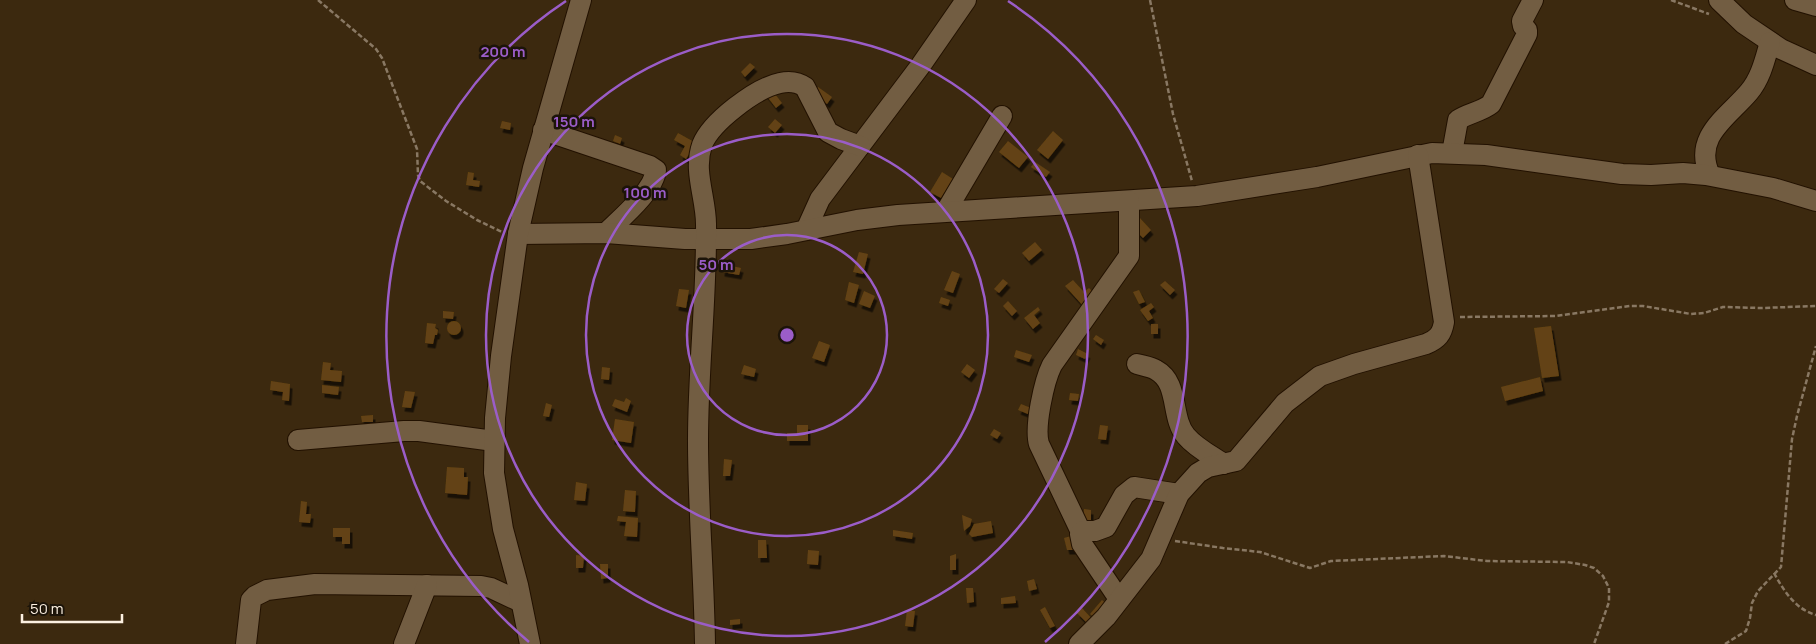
<svg xmlns="http://www.w3.org/2000/svg" width="1816" height="644" viewBox="0 0 1816 644" font-family="Manrope,sans-serif">
<style>
.building{fill:#644313;filter:url(#shadow)}
.lines{fill:none;stroke-linecap:round;stroke-linejoin:round}
.minor-casing{stroke:#210;stroke-width:22}
.path{stroke:#897863;stroke-width:2.5;stroke-dasharray:5 2.5;stroke-linecap:butt}
.minor{stroke:#725d42;stroke-width:20}
.ring{fill:none;stroke:#9b5dc8;stroke-width:2.5}
.centre{fill:#9b5dc8;stroke:#1c1409;stroke-width:2.5}
.ring-label{font-size:15px;text-anchor:middle;font-weight:bold;fill:#9b5dc8;stroke:#1c1409;stroke-width:5;stroke-linejoin:round;paint-order:stroke}
</style>
<defs>
<filter id="shadow"><feDropShadow dx="2.5" dy="4.5" stdDeviation="0" flood-color="#0009"/></filter>
</defs>
<rect width="100%" height="100%" fill="#3c290f"/>
<g class="building">
<polygon points="750,63 755,67 745,77 741,72"/>
<polygon points="818,87 832,97 827,104 813,93"/>
<polygon points="771,89 782,103 776,108 765,94"/>
<polygon points="775,119 782,125 775,133 768,127"/>
<polygon points="502,121 511,123 510,130 500,128"/>
<polygon points="1053,131 1063,140 1048,159 1037,150"/>
<polygon points="678,133 696,143 686,159 680,155 685,146 674,140"/>
<polygon points="615,135 622,138 620,144 613,141"/>
<polygon points="1008,141 1028,157 1019,168 999,152"/>
<polygon points="1035,162 1050,172 1046,177 1031,167"/>
<polygon points="468,172 474,173 473,180 480,181 479,187 466,185"/>
<polygon points="942,172 953,179 941,198 930,192"/>
<polygon points="1139,217 1151,230 1143,238 1130,225"/>
<polygon points="1035,242 1042,250 1029,261 1022,253"/>
<polygon points="859,252 868,254 863,274 853,272"/>
<polygon points="723,264 741,268 739,275 722,272"/>
<polygon points="952,271 960,274 953,293 944,290"/>
<polygon points="1003,279 1008,283 999,293 994,289"/>
<polygon points="1073,280 1084,292 1089,288 1098,297 1085,308 1065,286"/>
<polygon points="1165,281 1175,290 1170,295 1160,285"/>
<polygon points="849,282 859,285 854,303 845,300"/>
<polygon points="679,289 689,290 686,308 676,306"/>
<polygon points="1139,290 1145,302 1139,304 1133,292"/>
<polygon points="864,291 875,296 870,308 859,304"/>
<polygon points="941,297 950,300 948,306 939,303"/>
<polygon points="1008,301 1017,311 1012,316 1003,306"/>
<polygon points="1151,303 1154,307 1149,311 1153,318 1148,321 1140,310"/>
<polygon points="1038,307 1040,310 1034,315 1040,323 1033,329 1024,318"/>
<polygon points="443,311 454,312 453,319 443,318"/>
<circle cx="454" cy="328" r="7"/>
<polygon points="427,323 436,324 435,328 438,330 437,335 435,335 433,344 425,343"/>
<rect x="1151" y="324" width="7" height="10"/>
<polygon points="1551,326 1559,376 1542,378 1534,328"/>
<polygon points="1096,335 1104,340 1101,345 1093,339"/>
<polygon points="819,341 830,345 824,362 812,358"/>
<polygon points="1078,349 1088,354 1085,359 1076,355"/>
<polygon points="1016,350 1032,355 1029,362 1014,357"/>
<polygon points="323,362 331,363 330,370 342,371 341,382 321,380"/>
<polygon points="967,364 975,370 969,378 961,372"/>
<polygon points="744,365 756,369 754,377 741,374"/>
<polygon points="602,367 610,368 609,380 601,379"/>
<polygon points="1540,377 1543,391 1505,401 1501,387"/>
<polygon points="271,381 290,384 289,401 282,400 283,392 270,390"/>
<polygon points="322,385 339,387 338,395 322,393"/>
<polygon points="405,391 415,392 411,408 402,407"/>
<polygon points="1070,393 1079,394 1078,401 1069,400"/>
<polygon points="626,398 631,401 627,412 612,406 615,399 624,402"/>
<polygon points="546,403 552,405 549,417 543,416"/>
<polygon points="1021,404 1031,408 1028,414 1018,410"/>
<polygon points="373,415 373,422 362,422 361,416"/>
<polygon points="615,419 634,422 631,443 612,440"/>
<polygon points="797,425 808,425 808,441 787,441 787,433 797,433"/>
<polygon points="1100,425 1108,426 1106,440 1098,439"/>
<polygon points="994,429 1001,433 997,439 990,435"/>
<polygon points="724,459 732,460 730,476 723,476"/>
<polygon points="447,467 464,468 464,477 468,477 467,495 445,493"/>
<polygon points="576,482 587,484 585,501 574,500"/>
<polygon points="625,490 636,491 635,512 623,511"/>
<polygon points="301,501 307,502 306,514 311,514 310,523 299,522"/>
<polygon points="1084,509 1091,510 1091,520 1083,520"/>
<polygon points="962,515 972,519 970,526 964,531"/>
<polygon points="618,516 638,518 637,537 624,536 626,522 617,521"/>
<polygon points="991,521 993,533 972,537 969,534 974,524"/>
<polygon points="333,528 350,528 350,544 342,544 342,537 333,537"/>
<polygon points="893,530 913,533 912,539 893,536"/>
<polygon points="1071,536 1074,550 1067,550 1064,538"/>
<polygon points="758,540 766,540 767,558 758,558"/>
<polygon points="808,550 819,551 818,565 807,564"/>
<polygon points="956,554 956,570 950,570 950,556"/>
<polygon points="576,555 584,556 583,568 576,568"/>
<polygon points="600,564 608,564 608,578 601,579"/>
<polygon points="1034,579 1037,589 1029,591 1027,581"/>
<polygon points="966,588 973,588 974,602 967,603"/>
<polygon points="1015,596 1016,603 1001,604 1001,598"/>
<polygon points="1102,600 1108,605 1096,619 1090,614"/>
<polygon points="1045,607 1055,626 1050,628 1040,610"/>
<polygon points="1082,608 1094,621 1089,625 1077,613"/>
<polygon points="907,610 915,611 913,627 905,626"/>
<polygon points="740,619 740,624 730,625 730,620"/>
</g>
<g class="lines">
<g class="minor-casing">
<g id="minor">
<polyline points="1719,0 1744,24 1781,49 1816,65"/>
<polyline points="1795,0 1816,6"/>
<path d="M 543,130 L 650,166 L 656,170 C 654,191 621,218 606,233"/>
<path d="M 1452,153 L 1458,120 C 1468,113 1481,112 1491,104 L 1527,34 L 1527,30 L 1523,26 L 1522,21 L 1533,0"/>
<path d="M 1710,175 C 1692,137 1728,117 1749,92 C 1761,78 1765,59 1770,42"/>
<polyline points="946,211 1002,116"/>
<polyline points="806,230 820,199 921,65 966,0"/>
<polyline points="518,234 606,233 685,239 751,239 787,234 857,220 898,215 1197,196 1317,177 1432,153 1486,155 1622,174 1651,175 1683,173 1706,175 1773,188 1816,201"/>
<path d="M 1137,364 C 1144,366 1151,367 1156,370 C 1180,383 1170,417 1186,436 C 1196,448 1212,456 1224,464"/>
<polyline points="298,440 404,431 419,431 494,441"/>
<path d="M 1081,532 L 1039,444 C 1034,427 1044,381 1052,365 L 1129,256 L 1129,201"/>
<polyline points="1119,599 1082,544 1080,534 1083,531 1095,531 1106,527 1124,495 1134,487 1179,494"/>
<polyline points="246,644 251,600 255,596 267,590 315,584 481,586 491,588 521,602"/>
<polyline points="404,644 427,585"/>
<polyline points="530,644 518,585 503,529 494,473 495,418 501,356 518,234 533,168 581,0"/>
<path d="M 705,644 C 704,576 698,508 698,440 C 698,368 707,296 706,224 C 706,198 693,171 702,145 C 711,122 756,88 780,83 C 789,81 798,82 805,87 L 828,132 L 841,139 L 860,146"/>
<path d="M 1079,644 L 1106,617 L 1151,559 L 1179,494 L 1198,473 L 1208,467 L 1236,461 L 1285,403 L 1320,376 L 1354,364 L 1426,344 C 1438,339 1442,334 1444,322 L 1418,155"/>
</g>
</g>
<g class="path">
<polyline points="318,0 376,49 382,58 417,149 418,175 420,181 446,201 477,220 502,232"/>
<polyline points="1150,0 1173,114 1192,181"/>
<polyline points="1671,0 1709,14"/>
<polyline points="1460,317 1555,316 1630,306 1643,306 1691,314 1704,313 1723,307 1762,308 1816,306"/>
<polyline points="1175,541 1223,548 1260,552 1310,568 1331,561 1444,556 1487,561 1567,562 1585,565 1594,568 1603,576 1609,588 1609,602 1594,644"/>
<path d="M 1774,573 C 1784,591 1795,609 1816,615"/>
<polyline points="1725,644 1746,631 1750,618 1752,603 1758,591 1781,567 1792,439 1797,416 1816,346"/>
</g>
<use href="#minor" class="minor"/>
</g>
<g class="ring">
<circle cx="787" cy="335" r="100"/>
<circle cx="787" cy="335" r="201"/>
<circle cx="787" cy="335" r="301"/>
<path d="M529 642A401 401 0 0 1 566 1M1008 1A401 401 0 0 1 1045 642"/>
</g>
<circle cx="787" cy="335" r="8" class="centre"/>
<g class="ring-label">
<text x="503" y="57">200 m</text>
<text x="574" y="127">150 m</text>
<text x="645" y="198">100 m</text>
<text x="716" y="270">50 m</text>
</g>
<path d="M22 614v8h100v-8" fill="none" stroke="#fcf0e1" stroke-width="2.5"/>
<text x="30" y="614" font-size="15" fill="#fcf0e1" stroke="#1c1409" stroke-width="4" paint-order="stroke">50 m</text>
</svg>
